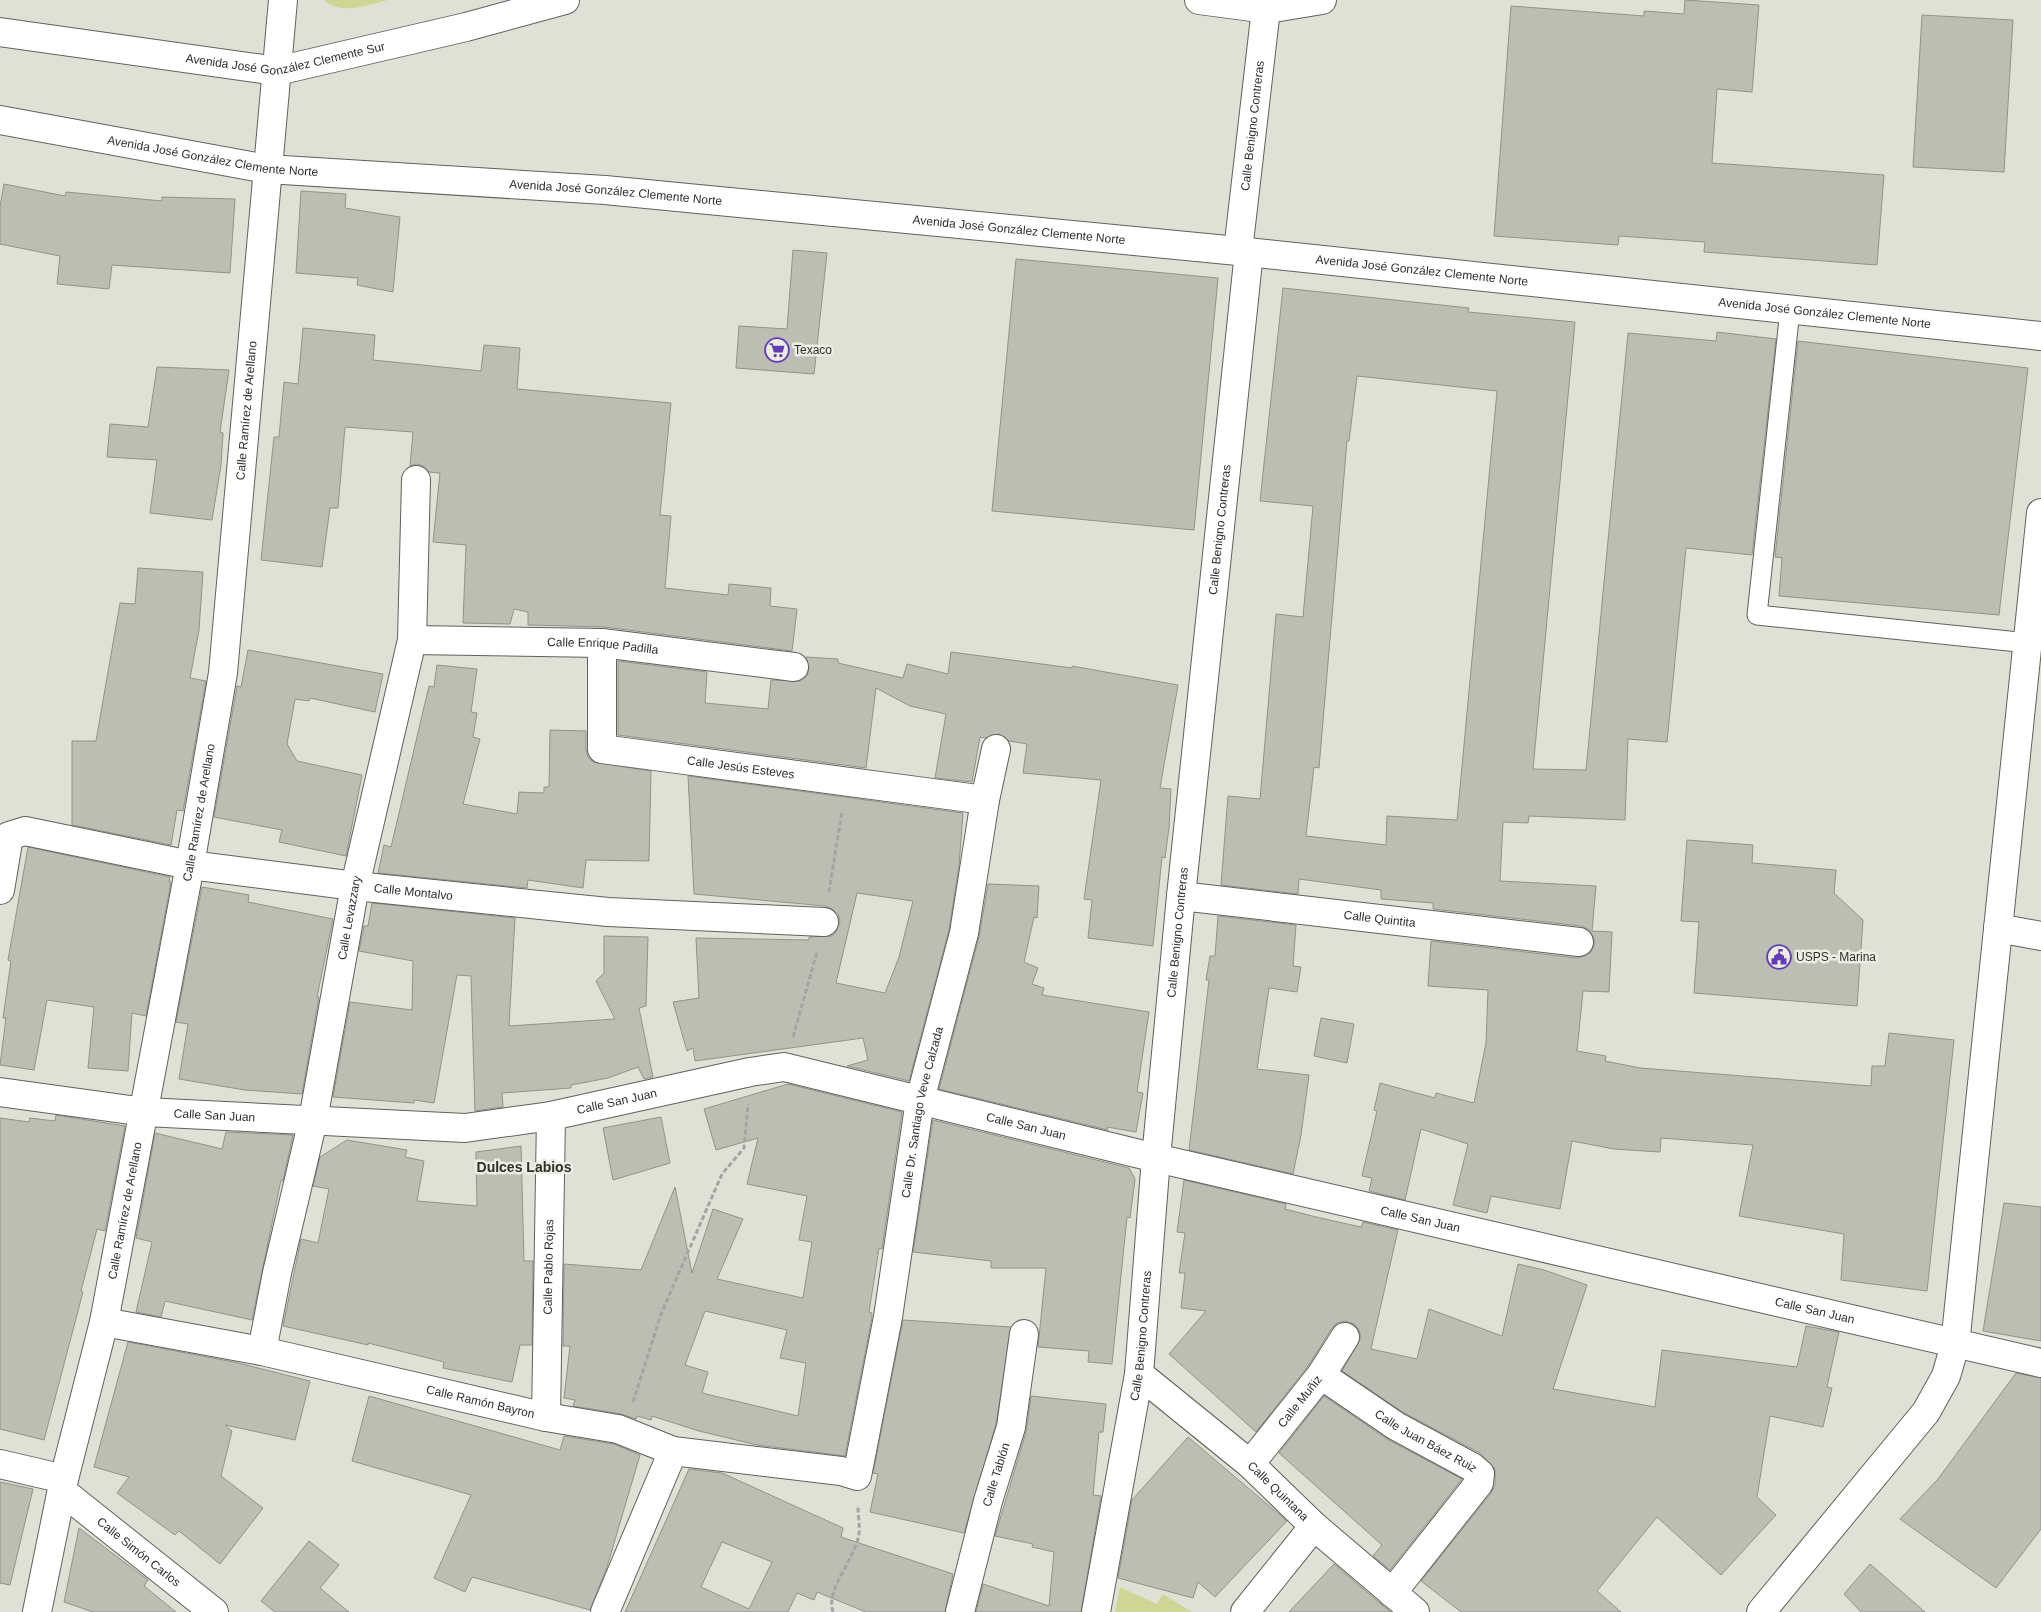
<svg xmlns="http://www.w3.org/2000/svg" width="2041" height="1612" viewBox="0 0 2041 1612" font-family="Helvetica,sans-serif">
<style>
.green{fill:#cfd695}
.building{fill:#bcbeb3;stroke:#919388;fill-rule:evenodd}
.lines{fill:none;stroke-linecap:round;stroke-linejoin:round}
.lane-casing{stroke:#606258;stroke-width:21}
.street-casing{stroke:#606258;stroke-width:30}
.secondary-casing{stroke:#606258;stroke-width:30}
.primary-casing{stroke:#606258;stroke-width:30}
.path{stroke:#a4a59c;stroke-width:3;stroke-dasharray:5 2.5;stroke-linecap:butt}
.lane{stroke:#fff;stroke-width:19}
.street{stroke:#fff;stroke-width:28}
.secondary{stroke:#fff;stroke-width:28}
.primary{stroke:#fff;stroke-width:28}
.labels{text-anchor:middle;stroke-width:5;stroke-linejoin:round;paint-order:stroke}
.street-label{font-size:12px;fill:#2e2f2b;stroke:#edeee3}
.poi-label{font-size:12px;fill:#2e2f2b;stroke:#edeee3;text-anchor:start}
.neighbourhood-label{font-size:14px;font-weight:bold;fill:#2e2f2b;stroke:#edeee3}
</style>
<rect width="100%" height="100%" fill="#e0e1d6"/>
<g class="green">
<path d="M 324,0 L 388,0 C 368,5 341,16 324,0 Z"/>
<polygon points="1120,1587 1157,1604 1163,1594 1192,1612 1115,1612"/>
</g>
<g class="building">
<polygon points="1685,0 1759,5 1752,92 1717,89 1712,163 1884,175 1877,265 1704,252 1705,242 1619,236 1618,245 1494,236 1511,6 1644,16 1644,11 1684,14"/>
<polygon points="1922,15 2013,20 2004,172 1913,167"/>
<polygon points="4,184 65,196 66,192 162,201 162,197 235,199 230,273 112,265 109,289 57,284 60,256 0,244 0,206"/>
<polygon points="301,191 346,194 345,208 400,217 393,292 357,285 358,278 296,273"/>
<polygon points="793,250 827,253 814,374 736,368 739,326 787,329"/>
<polygon points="1016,259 1218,278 1194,530 992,511"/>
<path d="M 1283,288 L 1469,308 L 1468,312 L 1575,322 L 1533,769 L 1586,770 L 1628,333 L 1716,341 L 1717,332 L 1776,339 L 1752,555 L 1686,548 L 1667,742 L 1628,739 L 1625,820 L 1529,816 L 1528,823 L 1503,822 L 1500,881 L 1596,886 L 1592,931 L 1612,932 L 1609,992 L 1583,991 L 1577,1051 L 1606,1056 L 1605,1061 L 1640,1068 L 1871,1086 L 1872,1066 L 1885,1066 L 1889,1033 L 1954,1040 L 1927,1291 L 1841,1280 L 1844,1234 L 1739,1216 L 1753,1145 L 1661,1138 L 1660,1152 L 1614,1149 L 1572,1141 L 1560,1209 L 1491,1196 L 1487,1213 L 1453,1205 L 1468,1144 L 1421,1129 L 1405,1200 L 1369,1191 L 1372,1178 L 1362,1176 L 1377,1111 L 1374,1110 L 1380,1083 L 1435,1098 L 1436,1093 L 1474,1103 L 1486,1043 L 1488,990 L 1428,986 L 1431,941 L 1577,958 L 1585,956 L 1591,952 L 1595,943 L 1593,936 L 1589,930 L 1581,926 L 1433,909 L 1433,903 L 1381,899 L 1381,890 L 1299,879 L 1298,894 L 1221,885 L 1228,796 L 1260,799 L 1276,614 L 1303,617 L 1313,506 L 1260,501 ZM 1357,376 L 1497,391 L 1457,820 L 1387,816 L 1386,845 L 1306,836 L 1314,767 L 1319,768 L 1347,441 L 1349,441 Z"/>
<polygon points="303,328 375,335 373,360 481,371 484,345 520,348 517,389 671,403 660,515 671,516 665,588 728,595 729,584 771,588 770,606 797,609 792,651 604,627 528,625 528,612 514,609 510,624 463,623 466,545 433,542 440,473 429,472 425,467 417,464 410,466 413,432 345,427 338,508 330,508 322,567 261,560 274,437 279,437 284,382 298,384"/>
<polygon points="1798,341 2028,368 1999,615 1779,596 1782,558 1775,557"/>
<polygon points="157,367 229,370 220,432 223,433 221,465 212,520 150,513 157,460 107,457 110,424 148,427"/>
<polygon points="138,568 203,572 199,630 190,678 206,681 183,811 177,810 171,845 72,825 72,741 96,741 120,603 135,604"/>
<polygon points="248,650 383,674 375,712 310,698 309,701 295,699 287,744 297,761 362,775 346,856 279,842 282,830 214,817 237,686 241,687"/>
<polygon points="951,652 1072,668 1072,666 1178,685 1160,788 1171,789 1169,828 1165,858 1162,857 1153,946 1088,938 1092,900 1084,899 1101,780 1023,773 1027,744 1009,741 999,734 986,738 980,737 972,782 935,778 946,714 910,706 876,688 866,768 618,735 618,661 707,672 705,703 768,709 771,680 800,681 807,676 809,669 806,657 838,659 838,663 903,678 907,664 948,674"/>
<polygon points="437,665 477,669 471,712 477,713 473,737 480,739 463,804 517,814 519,792 544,793 544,787 549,787 550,730 586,731 586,749 588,757 593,762 651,771 649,861 586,860 583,888 528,880 527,888 378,873 384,845 391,847 429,686 434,687"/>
<path d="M 688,776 L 963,813 L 959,866 L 949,930 L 909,1081 L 847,1066 L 868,1060 L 863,1038 L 695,1061 L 693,1048 L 687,1051 L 673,1002 L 699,998 L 696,938 L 809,940 L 809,937 L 832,936 L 837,930 L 840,922 L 838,914 L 832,909 L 825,906 L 694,894 ZM 857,893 L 913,901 L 899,957 L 885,993 L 836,983 Z"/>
<polygon points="1687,840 1753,845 1752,863 1836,870 1834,893 1863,920 1857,1006 1694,993 1699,922 1681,921"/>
<polygon points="28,847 170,877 169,882 171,882 146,1016 132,1013 128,1071 88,1068 94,1007 47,1000 34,1070 0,1065 6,1018 3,1018 11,961 8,960"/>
<polygon points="988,884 1039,886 1037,918 1034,917 1024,962 1038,968 1032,984 1044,988 1042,995 1149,1012 1137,1092 1143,1093 1136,1132 1107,1127 1108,1130 939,1089 979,937"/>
<polygon points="202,887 249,895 248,902 333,919 317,997 319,997 302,1094 245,1090 179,1079 188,1024 176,1022"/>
<polygon points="372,903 515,918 509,1026 615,1019 596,981 604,973 604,936 648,937 646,1006 639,1008 653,1077 644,1079 638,1067 608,1078 571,1085 571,1088 502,1093 503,1107 475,1111 471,976 457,975 434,1103 414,1100 414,1103 333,1097 350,1002 412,1010 413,961 359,951 364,926 368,926"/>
<polygon points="1218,916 1296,925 1293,966 1301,967 1297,992 1269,988 1257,1069 1309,1075 1301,1135 1293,1174 1189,1150 1209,980 1206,980 1210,956 1215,956"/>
<polygon points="1321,1018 1354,1024 1347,1063 1314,1056"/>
<path d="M 788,1084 L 902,1112 L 882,1249 L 879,1248 L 869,1312 L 872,1313 L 872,1318 L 845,1456 L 757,1445 L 699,1431 L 652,1416 L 651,1420 L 637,1416 L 636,1419 L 621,1414 L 573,1406 L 575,1400 L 564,1398 L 570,1346 L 563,1346 L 564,1264 L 641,1270 L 675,1187 L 692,1273 L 713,1209 L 743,1219 L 717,1279 L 803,1298 L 812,1242 L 799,1240 L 807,1196 L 747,1184 L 758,1138 L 716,1150 L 704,1109 ZM 705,1311 L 787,1330 L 780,1358 L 806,1363 L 798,1416 L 702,1393 L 708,1372 L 685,1365 Z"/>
<polygon points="56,1115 125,1126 105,1231 97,1229 81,1291 83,1292 44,1440 0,1429 0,1118 29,1122 30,1118 55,1121"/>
<polygon points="661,1117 670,1163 613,1180 603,1128"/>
<polygon points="933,1120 1129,1168 1135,1179 1130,1218 1127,1217 1112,1364 1088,1362 1089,1351 1038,1347 1046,1268 991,1268 991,1261 913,1252"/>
<polygon points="226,1132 293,1135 283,1181 281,1180 252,1320 165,1301 161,1317 136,1312 152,1242 136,1238 155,1133 222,1149"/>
<polygon points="347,1140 407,1150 405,1157 424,1161 417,1201 477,1206 476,1152 521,1146 524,1261 533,1261 532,1345 520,1345 512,1382 443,1368 444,1362 368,1343 368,1345 283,1326 301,1239 318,1243 329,1189 313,1186 320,1157"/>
<polygon points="1184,1180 1286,1204 1285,1209 1316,1217 1361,1227 1363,1222 1398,1230 1371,1349 1417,1359 1429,1309 1502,1336 1518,1264 1544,1270 1587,1285 1553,1389 1655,1407 1662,1350 1797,1367 1806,1326 1839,1332 1827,1387 1832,1388 1823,1427 1770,1416 1757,1497 1776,1515 1721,1575 1657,1517 1597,1591 1621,1612 1461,1612 1421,1581 1491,1493 1495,1485 1495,1469 1480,1453 1404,1413 1342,1371 1361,1338 1359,1330 1354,1324 1345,1321 1337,1323 1332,1328 1308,1366 1256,1432 1169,1354 1206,1311 1181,1308 1185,1273 1179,1273 1185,1233 1177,1232"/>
<polygon points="2004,1203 2041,1207 2041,1341 1983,1331"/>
<polygon points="903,1320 1011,1327 996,1424 964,1533 870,1512 878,1474 873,1473"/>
<polygon points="128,1342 234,1362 310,1381 295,1440 225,1425 232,1431 221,1476 263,1508 220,1564 179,1531 175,1535 117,1493 129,1477 94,1467"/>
<polygon points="2016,1373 2041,1378 2041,1529 1996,1588 1900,1519 1938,1479"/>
<polygon points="369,1396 560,1450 564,1436 614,1444 640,1455 607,1567 590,1610 472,1577 465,1592 434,1578 471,1495 352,1461"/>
<polygon points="1031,1396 1106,1404 1103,1432 1099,1432 1093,1495 1101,1496 1081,1612 976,1612 983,1584 1049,1606 1054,1552 1032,1547 1033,1544 995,1536 1026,1432"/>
<polygon points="1324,1396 1387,1439 1462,1479 1390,1570 1373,1556 1382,1545 1279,1453"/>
<polygon points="1188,1437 1287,1521 1215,1597 1198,1582 1193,1598 1118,1578 1132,1500"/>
<path d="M 689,1469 L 722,1473 L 843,1528 L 841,1537 L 953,1574 L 945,1612 L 866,1612 L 817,1592 L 814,1600 L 797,1593 L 788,1612 L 625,1612 ZM 722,1542 L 772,1562 L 749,1609 L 701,1587 Z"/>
<polygon points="0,1482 33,1489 10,1585 0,1583"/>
<polygon points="79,1528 148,1580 144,1586 176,1612 93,1612 64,1602"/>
<polygon points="309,1541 339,1565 320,1588 349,1612 275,1612 261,1601"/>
<polygon points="1334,1564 1382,1605 1391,1612 1289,1612"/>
<polygon points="1870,1564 1925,1612 1861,1612 1844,1594"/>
</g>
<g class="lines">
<g class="lane-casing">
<polyline id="lane" points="1790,310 1757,615 2028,643"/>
</g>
<g class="street-casing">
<g id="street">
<path id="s1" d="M 1238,251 L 1267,0"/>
<path id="s2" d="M 412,640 L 602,643 L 794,667"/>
<path id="s3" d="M 602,643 L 602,749 L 985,800"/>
<path id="s4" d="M 0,890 L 9,836 L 25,831 L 190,865 L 355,886 L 608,912 L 824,922"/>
<path id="s5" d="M 1181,896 L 1579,942"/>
<polyline points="1998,928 2041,936"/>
<path id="s6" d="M 0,1092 L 145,1112 L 465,1128 L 551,1116 L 750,1072 L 784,1067 L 1156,1158 L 2041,1363"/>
<path id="s7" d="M 104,1322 L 262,1351 L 546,1417 L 618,1429 L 673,1451 L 841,1471 L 857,1476 L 888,1317 L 920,1100 L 964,933 L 985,800 L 996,749"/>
<path id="s8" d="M 262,1351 L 277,1273 L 313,1120 L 355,886 L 412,640 L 416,480"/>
<path id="s9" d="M 1139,1374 L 1250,1464 L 1314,1526 L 1415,1612"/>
<path id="s10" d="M 1321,1375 L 1396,1426 L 1472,1467 L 1480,1474 L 1479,1483 L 1392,1593"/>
<path id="s11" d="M 546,1417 L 551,1116"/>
<polyline points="0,1464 64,1479"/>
<path id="s12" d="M 1250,1464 L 1321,1375 L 1345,1337"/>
<path id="s13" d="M 62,1491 L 214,1612"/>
<path id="s14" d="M 37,1612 L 64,1479 L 104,1322 L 190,865 L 223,673 L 283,0"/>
<polyline points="605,1612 673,1451"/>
<path id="s15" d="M 960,1612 L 988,1501 L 1011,1427 L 1024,1334"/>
<path id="s16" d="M 1096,1612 L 1139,1374 L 1156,1158 L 1181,896 L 1249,252"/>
<polyline points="1245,1612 1314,1526"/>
</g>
</g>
<g class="secondary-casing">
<polyline id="secondary" points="1761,1612 1926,1412 1946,1376 1955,1345 2041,513"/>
</g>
<g class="primary-casing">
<g id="primary">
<polyline points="1199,0 1267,9 1322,0"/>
<path id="s17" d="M 0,32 L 277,71 L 466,27 L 565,0"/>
<path id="s18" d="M 0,120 L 267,169 L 605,190 L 1238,251 L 2041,336"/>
</g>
</g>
<g class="path">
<polyline points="829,892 842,811"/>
<polyline points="793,1037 817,952"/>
<polyline points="633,1402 661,1314 722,1174 744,1148 748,1104"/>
<path d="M 833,1612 C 825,1589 856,1558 859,1534 C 860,1526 858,1515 858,1507"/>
</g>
<use href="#lane" class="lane"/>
<use href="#street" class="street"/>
<use href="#secondary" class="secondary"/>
<use href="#primary" class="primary"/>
</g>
<defs>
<g id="supermarket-ring" transform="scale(1.25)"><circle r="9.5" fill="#edeee3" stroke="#643db6" stroke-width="1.5"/><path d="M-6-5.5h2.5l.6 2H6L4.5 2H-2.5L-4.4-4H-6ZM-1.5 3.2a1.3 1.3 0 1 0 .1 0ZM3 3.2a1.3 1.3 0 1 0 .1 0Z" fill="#643db6"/></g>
<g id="civic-ring" transform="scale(1.25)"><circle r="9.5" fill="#edeee3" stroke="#643db6" stroke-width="1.5"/><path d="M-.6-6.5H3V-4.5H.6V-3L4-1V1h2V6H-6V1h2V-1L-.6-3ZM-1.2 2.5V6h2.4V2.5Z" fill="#643db6"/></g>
</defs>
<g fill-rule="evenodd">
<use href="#supermarket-ring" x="777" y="350"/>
<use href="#civic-ring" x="1779" y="957"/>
</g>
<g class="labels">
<g class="street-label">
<text dy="4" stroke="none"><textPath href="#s17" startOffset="289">Avenida José González Clemente Sur</textPath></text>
<text dy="4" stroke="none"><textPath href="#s1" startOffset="126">Calle Benigno Contreras</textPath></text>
<text dy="4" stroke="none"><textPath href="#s18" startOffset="216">Avenida José González Clemente Norte</textPath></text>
<text dy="4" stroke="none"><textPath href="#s18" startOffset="621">Avenida José González Clemente Norte</textPath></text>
<text dy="4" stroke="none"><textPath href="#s18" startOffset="1026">Avenida José González Clemente Norte</textPath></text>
<text dy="4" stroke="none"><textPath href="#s18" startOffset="1431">Avenida José González Clemente Norte</textPath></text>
<text dy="4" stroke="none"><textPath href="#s18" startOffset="1836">Avenida José González Clemente Norte</textPath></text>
<text dy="4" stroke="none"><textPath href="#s14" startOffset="1221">Calle Ramírez de Arellano</textPath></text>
<text dy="4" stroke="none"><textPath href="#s16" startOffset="1090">Calle Benigno Contreras</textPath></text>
<text dy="4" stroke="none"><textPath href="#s2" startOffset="191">Calle Enrique Padilla</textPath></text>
<text dy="4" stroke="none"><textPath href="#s3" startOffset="246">Calle Jesús Esteves</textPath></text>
<text dy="4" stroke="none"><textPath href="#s14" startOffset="816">Calle Ramírez de Arellano</textPath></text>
<text dy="4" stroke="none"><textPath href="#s4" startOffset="465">Calle Montalvo</textPath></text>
<text dy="4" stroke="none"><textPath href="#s8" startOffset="442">Calle Levazzary</textPath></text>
<text dy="4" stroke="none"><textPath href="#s5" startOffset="200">Calle Quintita</textPath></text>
<text dy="4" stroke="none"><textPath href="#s16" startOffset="685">Calle Benigno Contreras</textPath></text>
<text dy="4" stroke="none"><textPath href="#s6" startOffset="621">Calle San Juan</textPath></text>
<text dy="4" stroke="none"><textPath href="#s7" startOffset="1140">Calle Dr. Santiago Veve Calzada</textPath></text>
<text dy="4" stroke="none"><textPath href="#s6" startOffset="216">Calle San Juan</textPath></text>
<text dy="4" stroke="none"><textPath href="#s6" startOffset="1041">Calle San Juan</textPath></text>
<text dy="4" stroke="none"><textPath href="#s14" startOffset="411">Calle Ramírez de Arellano</textPath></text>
<text dy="4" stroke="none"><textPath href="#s6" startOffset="1446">Calle San Juan</textPath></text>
<text dy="4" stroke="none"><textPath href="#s11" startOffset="150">Calle Pablo Rojas</textPath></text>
<text dy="4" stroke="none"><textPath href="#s6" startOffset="1851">Calle San Juan</textPath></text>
<text dy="4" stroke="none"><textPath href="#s16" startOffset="280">Calle Benigno Contreras</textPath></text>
<text dy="4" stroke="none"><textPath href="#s7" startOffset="385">Calle Ramón Bayron</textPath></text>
<text dy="4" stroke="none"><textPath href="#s12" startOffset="80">Calle Muñiz</textPath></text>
<text dy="4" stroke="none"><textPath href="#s10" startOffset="124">Calle Juan Báez Ruiz</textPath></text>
<text dy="4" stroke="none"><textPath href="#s15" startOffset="142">Calle Tablón</textPath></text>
<text dy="4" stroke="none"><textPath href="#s9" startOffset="182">Calle Quintana</textPath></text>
<text dy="4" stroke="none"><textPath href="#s13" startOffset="98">Calle Simón Carlos</textPath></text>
</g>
<g class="poi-label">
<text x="794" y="354">Texaco</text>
<text x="1796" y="961">USPS - Marina</text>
</g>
<g class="neighbourhood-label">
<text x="524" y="1172">Dulces Labios</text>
</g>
</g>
</svg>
